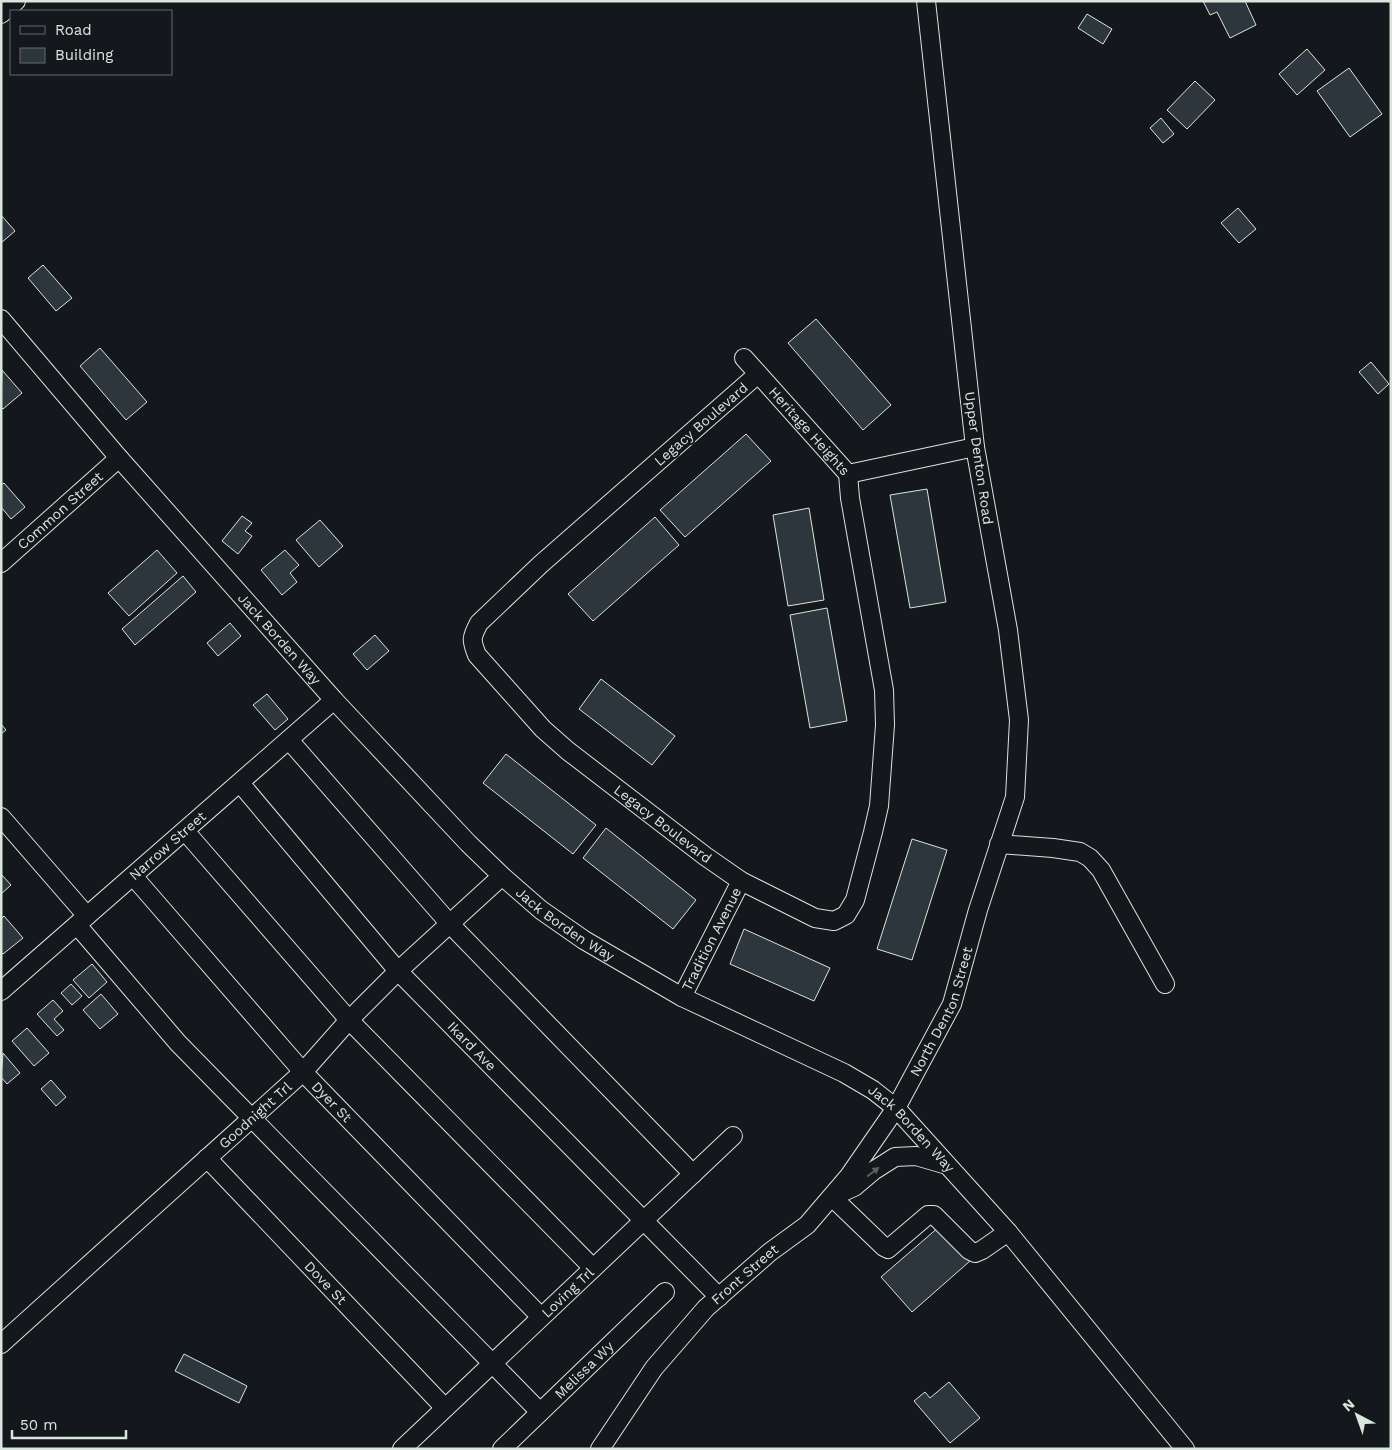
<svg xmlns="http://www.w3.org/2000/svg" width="1392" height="1450" viewBox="0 0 1392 1450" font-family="'Work Sans',sans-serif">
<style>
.building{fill:#2c363c;stroke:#d8e6dc}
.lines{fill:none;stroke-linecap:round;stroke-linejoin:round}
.minor-casing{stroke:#d8e6dc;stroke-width:20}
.minor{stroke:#14181c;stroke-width:18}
.oneway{fill:#59605f}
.labels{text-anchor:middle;stroke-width:4;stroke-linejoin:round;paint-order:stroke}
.street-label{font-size:14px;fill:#d8e6dc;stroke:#14181c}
</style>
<rect width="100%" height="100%" fill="#14181c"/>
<g class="building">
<polygon points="1203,1 1245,1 1256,25 1230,38 1217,12 1210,15"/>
<polygon points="1087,14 1112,29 1103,44 1078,28"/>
<polygon points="1307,49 1325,70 1297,95 1279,74"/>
<polygon points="1349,68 1382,114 1350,137 1317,91"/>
<polygon points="1195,81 1215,100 1187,129 1167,110"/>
<polygon points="1161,118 1174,134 1163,143 1150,128"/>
<polygon points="1238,208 1256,229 1239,243 1221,223"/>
<polygon points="1,215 15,231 1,243"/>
<polygon points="43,265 72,298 56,311 28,278"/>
<polygon points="816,319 891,405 863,430 788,343"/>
<polygon points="100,348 147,402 126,420 80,366"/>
<polygon points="1371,362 1389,384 1378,394 1359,372"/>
<polygon points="2,370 22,393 3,409 1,407"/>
<polygon points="746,434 771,461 685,537 660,510"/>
<polygon points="4,483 25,507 11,519 1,507 1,485"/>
<polygon points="927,489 946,602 910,608 890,495"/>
<polygon points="809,508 824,600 788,606 773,515"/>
<polygon points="242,516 252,523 245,531 252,536 238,554 222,541"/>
<polygon points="655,517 679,545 593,621 568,594"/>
<polygon points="320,520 343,546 319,567 296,540"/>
<polygon points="157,550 177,573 129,616 108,593"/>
<polygon points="285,550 299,565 290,573 297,582 282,595 261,570"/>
<polygon points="183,576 196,592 135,645 122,629"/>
<polygon points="827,608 847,721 810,728 790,615"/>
<polygon points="230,623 241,636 218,656 207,643"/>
<polygon points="375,635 389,651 367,670 353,654"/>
<polygon points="601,679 675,736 652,765 579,709"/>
<polygon points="267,694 288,719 275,730 253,705"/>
<polygon points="1,724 6,730 1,734"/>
<polygon points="506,754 596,825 573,854 483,783"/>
<polygon points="606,828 696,900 673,929 583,858"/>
<polygon points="912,839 947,850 912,960 877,949"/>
<polygon points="1,874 11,885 1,894"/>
<polygon points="4,916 23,938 3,954 1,952 1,919"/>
<polygon points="744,929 830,968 814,1001 730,964"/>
<polygon points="92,964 107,982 89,998 73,980"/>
<polygon points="71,984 82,996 72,1005 61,993"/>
<polygon points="101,994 118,1014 100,1029 83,1010"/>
<polygon points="53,1000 63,1011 54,1019 64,1030 57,1036 37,1014"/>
<polygon points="27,1028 49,1053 34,1066 12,1041"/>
<polygon points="3,1053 20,1073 7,1084 1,1077"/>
<polygon points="51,1080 66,1097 56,1106 41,1089"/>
<polygon points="940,1226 970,1261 912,1312 881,1277"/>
<polygon points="184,1354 247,1386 239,1403 175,1371"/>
<polygon points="949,1382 980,1418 950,1443 914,1401 925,1392 930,1398"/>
</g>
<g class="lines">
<g class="minor-casing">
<g id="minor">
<polyline points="1,14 16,1"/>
<path id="s1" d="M 1,319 L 119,458 L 334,700 L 468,843 L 502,876 L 541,910 L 584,940 L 682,997 L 844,1073 L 873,1090 L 896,1108 L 1008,1232 L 1185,1449"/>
<path id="s2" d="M 744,358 L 848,474 L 975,447"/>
<path id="s3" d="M 758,374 L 541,564 L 479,623 C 471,638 471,640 477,655 L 543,729 L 568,751 L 705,856 L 741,881 L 815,918 L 834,921 L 846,915 L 855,900 L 873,832 L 879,806 L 885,725 L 884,690 L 850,498 L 848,474"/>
<path id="s4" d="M 1,563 L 119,458"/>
<polyline points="289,740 449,923 693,1174"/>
<path id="s5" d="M 240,783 L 398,971 L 719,1297"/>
<polyline points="1,817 87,916"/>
<polyline points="185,831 349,1020 593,1268"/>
<polyline points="999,844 1053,848 1080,852 1090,858 1101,870 1165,984"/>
<path id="s6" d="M 133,876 L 303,1072 L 541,1317"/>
<polyline points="77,925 178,1043 540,1412"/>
<path id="s7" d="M 1,991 L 334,700"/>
<path id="s8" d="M 682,997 L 741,881"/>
<path id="s9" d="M 207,1158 L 445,1408"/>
<polyline points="947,1165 916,1156 895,1157 873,1171 854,1187 832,1197 884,1247 888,1249 928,1215 934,1215 969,1250 975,1253 982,1250 1008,1232"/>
<path id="s10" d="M 1,1344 L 303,1072 L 349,1020 L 398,971 L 502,876"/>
<path id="s11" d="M 402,1449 L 733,1136"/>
<path id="s12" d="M 502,1449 L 665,1292"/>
<path id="s13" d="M 600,1449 L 654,1368 L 706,1308 L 770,1252 L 807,1225 L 849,1176 L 896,1108 L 952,1004 L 978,910 L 1015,797 L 1019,720 L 1008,630 L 975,447 L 926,1"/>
</g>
</g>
<use href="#minor" class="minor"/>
</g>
<defs><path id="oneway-solid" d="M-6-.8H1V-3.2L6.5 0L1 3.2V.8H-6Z" transform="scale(1.25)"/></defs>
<use class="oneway" href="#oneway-solid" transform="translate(873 1172) rotate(-37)"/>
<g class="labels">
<g class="street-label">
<text transform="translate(701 424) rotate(-41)" y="5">Legacy Boulevard</text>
<text dy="5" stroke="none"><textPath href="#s2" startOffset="98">Heritage Heights</textPath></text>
<text transform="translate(979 458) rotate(82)" y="5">Upper Denton Road</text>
<text dy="5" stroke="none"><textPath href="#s4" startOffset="79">Common Street</textPath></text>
<text dy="5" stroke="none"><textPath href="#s1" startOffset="424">Jack Borden Way</textPath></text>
<text dy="5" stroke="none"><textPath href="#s3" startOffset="660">Legacy Boulevard</textPath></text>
<text dy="5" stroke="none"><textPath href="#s7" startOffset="221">Narrow Street</textPath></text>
<text dy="5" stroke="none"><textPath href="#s1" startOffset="829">Jack Borden Way</textPath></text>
<text dy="5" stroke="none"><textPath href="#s8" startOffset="65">Tradition Avenue</textPath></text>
<text dy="5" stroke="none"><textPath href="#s13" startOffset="562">North Denton Street</textPath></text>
<text dy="5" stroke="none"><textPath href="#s5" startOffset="351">Ikard Ave</textPath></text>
<text dy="5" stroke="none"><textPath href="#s6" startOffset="301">Dyer St</textPath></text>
<text dy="5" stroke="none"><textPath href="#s10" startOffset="342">Goodnight Trl</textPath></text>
<text dy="5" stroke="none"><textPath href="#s1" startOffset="1234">Jack Borden Way</textPath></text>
<text dy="5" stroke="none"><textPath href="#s13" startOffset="228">Front Street</textPath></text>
<text dy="5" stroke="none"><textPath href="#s9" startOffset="172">Dove St</textPath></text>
<text dy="5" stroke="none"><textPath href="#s11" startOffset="228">Loving Trl</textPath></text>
<text dy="5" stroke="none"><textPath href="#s12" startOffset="114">Melissa Wy</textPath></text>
</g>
</g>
<rect width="1392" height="1450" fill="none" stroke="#d8e6dc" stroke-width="5"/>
<rect x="10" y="10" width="162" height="65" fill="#14181c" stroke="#626a69"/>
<rect x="20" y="26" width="25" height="8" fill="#14181c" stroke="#626a69"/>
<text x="55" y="35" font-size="15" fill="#d8e6dc">Road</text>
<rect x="20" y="48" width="25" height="15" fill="#2c363c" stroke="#626a69"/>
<text x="55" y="60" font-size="15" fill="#d8e6dc">Building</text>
<g transform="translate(1357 1415) rotate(319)" stroke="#14181c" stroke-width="4" paint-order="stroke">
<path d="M0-4L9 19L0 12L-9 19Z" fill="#d8e6dc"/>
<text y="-8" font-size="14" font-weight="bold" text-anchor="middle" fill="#d8e6dc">N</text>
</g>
<path d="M12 1430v8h114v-8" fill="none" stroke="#d8e6dc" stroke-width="2.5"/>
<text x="20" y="1430" font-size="15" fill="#d8e6dc" stroke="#14181c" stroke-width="4" paint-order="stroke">50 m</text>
</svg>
